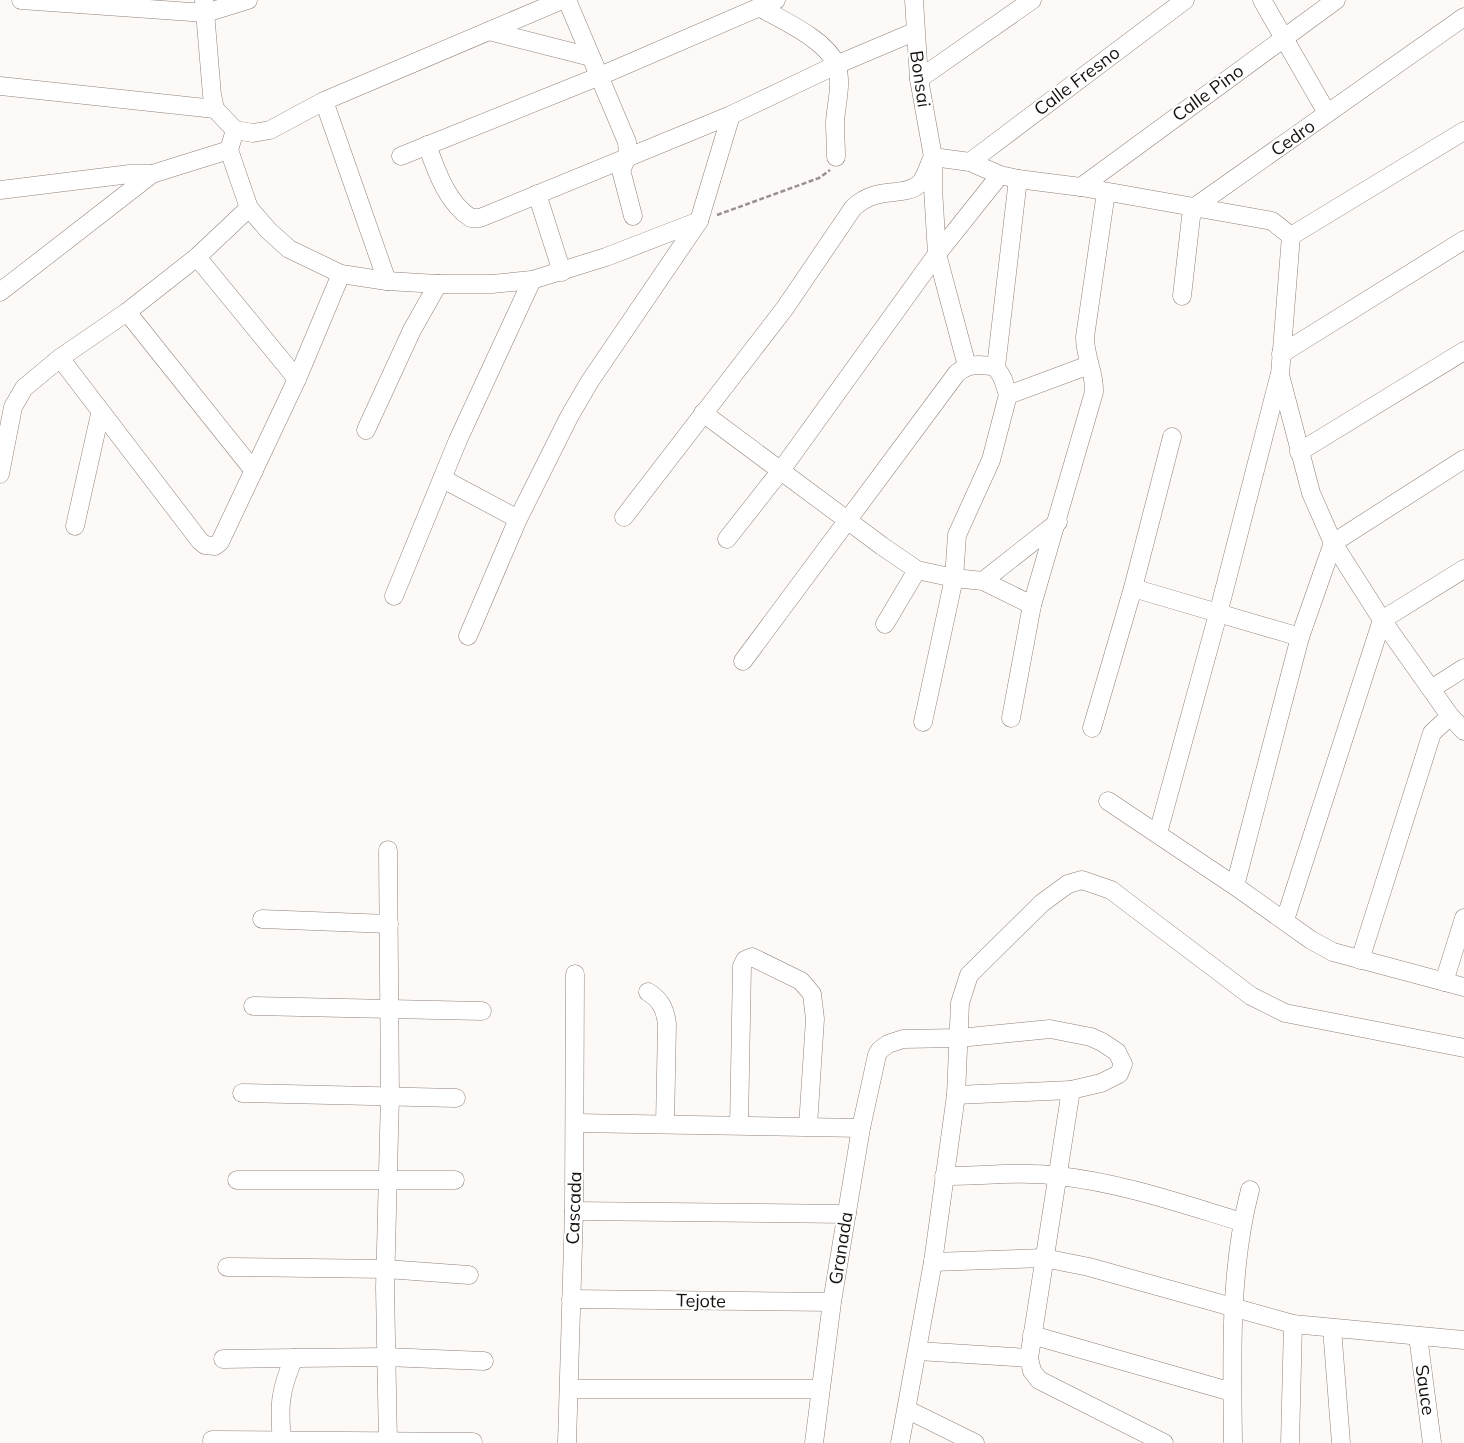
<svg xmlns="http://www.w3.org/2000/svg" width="1464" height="1443" viewBox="0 0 1464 1443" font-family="Mulish,sans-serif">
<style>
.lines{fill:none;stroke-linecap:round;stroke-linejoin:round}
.minor-casing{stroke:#908179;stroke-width:19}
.path{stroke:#979290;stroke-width:2.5;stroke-dasharray:5 2.5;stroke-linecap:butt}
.minor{stroke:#fff;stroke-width:18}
.labels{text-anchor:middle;stroke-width:4.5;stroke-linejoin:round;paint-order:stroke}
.street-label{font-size:18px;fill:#17120f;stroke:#fff}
</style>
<rect width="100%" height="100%" fill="#fdf9f7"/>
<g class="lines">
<g class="minor-casing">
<g id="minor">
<polyline points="21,0 206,13 248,0"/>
<polyline points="204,0 212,95 215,109 235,130 229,150 249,208 268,230 289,249 341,274 387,281 438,284 492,284 532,280 606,257 699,221"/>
<polyline points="567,0 627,142 628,156 621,170 633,216"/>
<polyline points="914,0 919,79 933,157 933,188 937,254 967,366"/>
<polyline points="1262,0 1327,113"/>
<path d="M 759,7 C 782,20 825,39 836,64 C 843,82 836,104 835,122 C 835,133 836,145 836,157"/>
<polyline points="489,31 591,57"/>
<polyline points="919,79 1032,0"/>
<polyline points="0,86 215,109"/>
<polyline points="324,101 387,281"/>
<polyline points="235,130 253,133 270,130 324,101 562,0"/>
<path d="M 427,145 C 436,170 447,203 471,218 L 480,218 L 731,115 L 836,65 L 914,32"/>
<polyline points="401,156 600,76 776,0"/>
<polyline points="933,157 970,162 1000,175 1018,179 1081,187 1272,221 1291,236"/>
<polyline points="970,162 1185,0"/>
<polyline points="1081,187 1336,0"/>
<polyline points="0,190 130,174 152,174 229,150"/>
<polyline points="537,194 562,272"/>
<polyline points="1291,236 1280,375 1311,493 1333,543 1382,620 1450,716 1464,731"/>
<polyline points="1291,236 1464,131"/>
<polyline points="197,257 297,379"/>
<polyline points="0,292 152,174"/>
<polyline points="1182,296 1191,217 1196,206 1464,17"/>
<polyline points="127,312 254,471"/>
<polyline points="1281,354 1464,240"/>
<polyline points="60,358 200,541 205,545 215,546 220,542 297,379 341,274"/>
<polyline points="1008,395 1089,365"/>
<polyline points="703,413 882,546 917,570"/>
<polyline points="366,430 412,330 438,284"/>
<polyline points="1299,452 1464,351"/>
<polyline points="0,474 13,407 24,388 60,358 127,312 197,257 249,208"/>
<polyline points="443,479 518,519"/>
<path d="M 624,517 L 785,308 L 853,208 C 877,185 901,198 918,185 C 926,179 928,165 933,157"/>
<polyline points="75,526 100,414"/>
<polyline points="727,539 782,469 937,254 1000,175"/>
<polyline points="983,581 1058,522"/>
<polyline points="1133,588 1300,637"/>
<polyline points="394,596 458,440 532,280"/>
<polyline points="885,624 917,570 954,578 983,581 1032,605"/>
<polyline points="468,636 518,519 569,417 590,381 699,221 731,115"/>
<path d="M 743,661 L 957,373 C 970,363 980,364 996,367"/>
<polyline points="1431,689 1464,668"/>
<path d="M 1011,718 L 1032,605 L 1094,392 C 1095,373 1085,358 1085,337 L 1106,192"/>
<polyline points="923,722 954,578 957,535 991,460 1008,395 1003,379 996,367 1018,179"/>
<polyline points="1092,728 1133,588 1172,437"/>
<polyline points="1108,801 1235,886 1311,940 1333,952 1464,987"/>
<polyline points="1158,833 1218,614 1279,377"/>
<polyline points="388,850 390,1096 385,1288 388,1443"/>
<polyline points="1235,886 1300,637 1333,543 1464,459"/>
<polyline points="262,919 389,924"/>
<polyline points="1285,920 1382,620 1464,569"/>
<polyline points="1360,960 1432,733 1450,716"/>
<polyline points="1444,982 1464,918"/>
<path d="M 648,992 C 661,1000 665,1009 667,1024 L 665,1124"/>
<polyline points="253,1006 482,1011"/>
<polyline points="242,1093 456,1098"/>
<polyline points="956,1095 1071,1090"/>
<polyline points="576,1123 861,1128"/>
<polyline points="739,1125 742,966 745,960 752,957 801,981 812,994 815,1019 808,1126"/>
<path d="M 944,1176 C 982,1176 1022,1171 1059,1176 C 1122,1183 1182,1204 1242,1222"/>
<polyline points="237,1180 455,1180"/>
<polyline points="574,1211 847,1214"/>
<polyline points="933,1262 1044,1258 1089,1267 1293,1324 1464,1340"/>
<polyline points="227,1267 386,1269 469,1275"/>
<polyline points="571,1299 832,1302"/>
<polyline points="1332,1328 1341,1443"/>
<polyline points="1032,1335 1232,1392"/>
<polyline points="1418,1336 1432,1443"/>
<polyline points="918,1351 1029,1358 1032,1371 1039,1380 1164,1443"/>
<polyline points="223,1359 386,1357 484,1361"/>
<polyline points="569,1389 820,1389"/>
<polyline points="908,1410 975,1443"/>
<polyline points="212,1440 473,1442"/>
<path d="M 282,1443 C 279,1407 279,1392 294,1358"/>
<polyline points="567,1443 574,1211 575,974"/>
<polyline points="814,1443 832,1302 861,1128 877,1055 880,1050 888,1044 903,1039 959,1038 1050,1029 1091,1037 1102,1042 1117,1052 1123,1064 1119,1074 1101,1083 1071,1090 1029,1358"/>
<polyline points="900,1443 933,1262 956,1095 960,1003 969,975 1042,903 1068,884 1082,880 1111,890 1251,996 1285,1013 1464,1048"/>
<path d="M 1233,1443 C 1232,1359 1229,1271 1250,1190"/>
<polyline points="1290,1443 1293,1324"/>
</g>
</g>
<polyline class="path" points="717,215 819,178 830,170"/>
<use href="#minor" class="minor"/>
</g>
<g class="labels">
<g class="street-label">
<text transform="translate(920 79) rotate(82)" y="6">Bonsai</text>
<text transform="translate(1077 81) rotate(-37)" y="6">Calle Fresno</text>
<text transform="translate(1208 93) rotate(-36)" y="6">Calle Pino</text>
<text transform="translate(1293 138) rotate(-35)" y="6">Cedro</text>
<text transform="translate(574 1208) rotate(-88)" y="6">Cascada</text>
<text transform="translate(841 1248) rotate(-81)" y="6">Granada</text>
<text transform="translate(701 1301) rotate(1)" y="6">Tejote</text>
<text transform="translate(1425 1390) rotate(82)" y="6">Sauce</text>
</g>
</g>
</svg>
